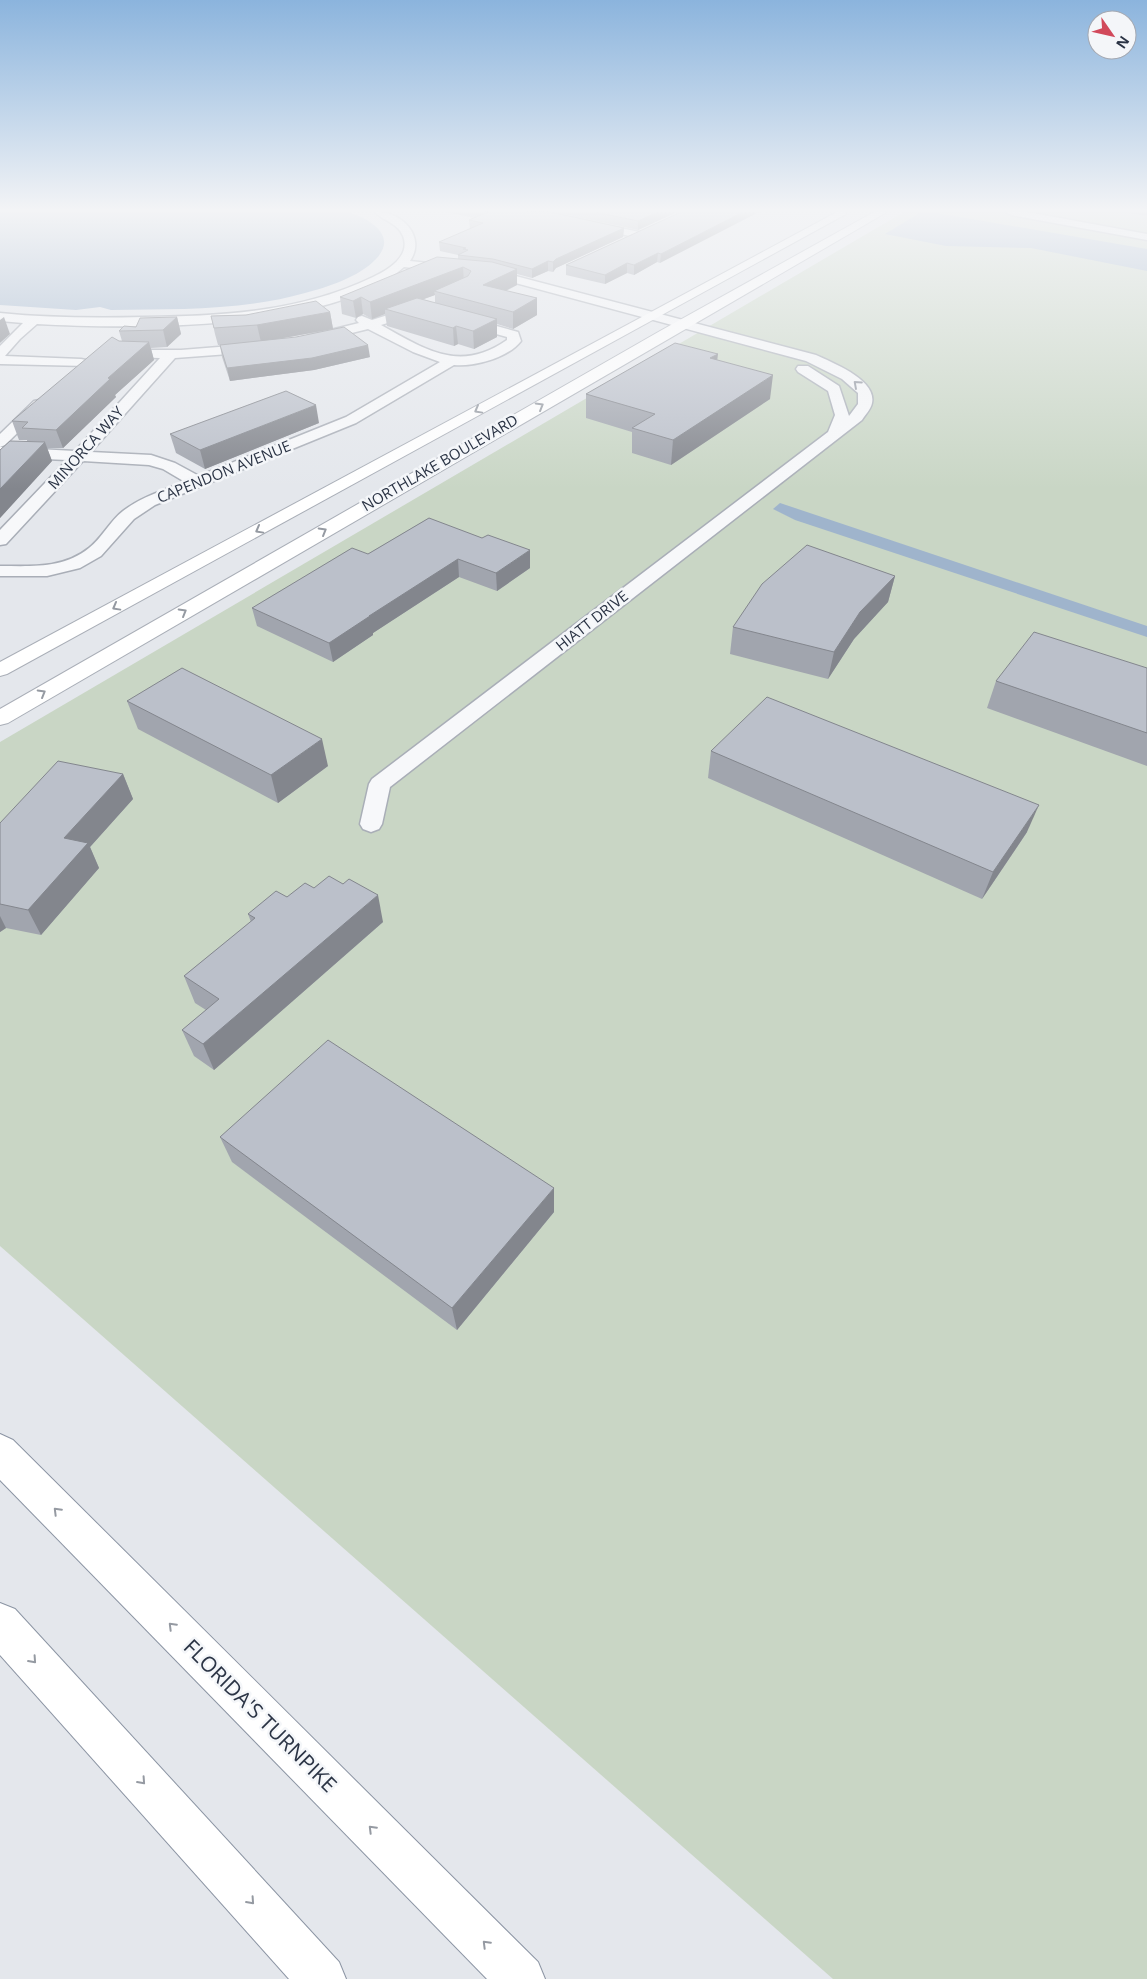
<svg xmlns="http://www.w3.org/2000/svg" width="1147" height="1979" viewBox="0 0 1147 1979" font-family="'Open Sans',sans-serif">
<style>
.green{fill:#c9d6c5}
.water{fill:#9fb4cc}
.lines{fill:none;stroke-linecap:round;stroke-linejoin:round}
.minor-casing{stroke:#a9aeb7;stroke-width:3}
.secondary-casing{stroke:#a9aeb7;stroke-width:2}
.motorway-casing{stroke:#8b94a3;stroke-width:2}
.minor{fill:#f7f8fa;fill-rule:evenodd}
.secondary{fill:#fff;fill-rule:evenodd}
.motorway{fill:#fff;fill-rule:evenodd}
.wall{fill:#a1a5ae;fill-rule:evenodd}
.shaded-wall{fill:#83868d}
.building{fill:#bbc0ca;stroke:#83868d}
.oneway{stroke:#9196a0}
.oneway2{stroke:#959aa2}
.labels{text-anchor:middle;stroke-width:5;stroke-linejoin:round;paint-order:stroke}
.far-street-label{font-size:15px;fill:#2b3445;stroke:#f4f6f9}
.near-street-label{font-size:21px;fill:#2b3445;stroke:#f4f6f9}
</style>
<rect width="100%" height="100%" fill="#e4e7ec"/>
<polygon class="green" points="904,212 1147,212 1147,1979 833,1979 0,1246 0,742"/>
<g class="water">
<path d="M 0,212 L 348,212 C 368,218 399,235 376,259 C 359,277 328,287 305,293 C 242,311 176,309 111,310 L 100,307 L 76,310 L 0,305 Z"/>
<polygon points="921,212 931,212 1147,249 1147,271 1031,248 946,246 885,234"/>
<polygon points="780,503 1147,626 1147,637 795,520 773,509"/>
</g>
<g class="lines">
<g class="minor-casing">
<g id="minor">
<path d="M 375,212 C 400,210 427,236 410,261 L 493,270 L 816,355 C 833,363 877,380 872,403 C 871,409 865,415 862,420 L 390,787 L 382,824 L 379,829 L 371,832 L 363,829 L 360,824 L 369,784 L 372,779 L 828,432 L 835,415 L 828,391 L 798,372 L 796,369 L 798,366 L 808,366 L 839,386 L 849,416 L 858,404 L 858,393 L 842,379 L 806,361 L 493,277 L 404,267 C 331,332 132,329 37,324 L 20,339 L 5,356 L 81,359 L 86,360 L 88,363 L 86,366 L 0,364 L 0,346 L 23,323 L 0,321 L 0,313 C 48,318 95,318 144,317 C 223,316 301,312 373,277 C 388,270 411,256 403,236 C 398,223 383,221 375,212 Z"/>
<polygon points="528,212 546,212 639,232 644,235 639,238 533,215"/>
<polygon points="1006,212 1027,212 1147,234 1147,240 1011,215"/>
<path d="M 419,305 L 425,309 L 423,312 L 381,325 C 426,350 460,373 507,340 L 507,337 L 460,324 L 458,321 L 460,318 L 464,317 L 518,332 L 521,341 C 508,358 474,367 454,365 L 356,423 L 155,505 L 134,519 L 101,556 L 80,568 L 47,576 L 0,576 L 0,566 C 31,566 63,569 89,548 C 102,538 110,521 123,511 C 141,497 164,490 185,482 L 163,469 L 149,465 L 83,461 L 6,544 L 0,545 L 0,530 L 67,460 L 0,457 L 0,447 L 75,451 L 160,358 L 125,357 L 120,356 L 118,353 L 120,350 L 181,350 L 256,344 L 263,348 L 256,352 L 175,358 L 91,452 L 151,455 L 175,463 L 199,476 L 346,417 L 440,362 L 413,352 L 368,329 L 315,342 L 309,338 L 310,335 L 359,323 L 356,320 L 358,317 L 362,316 L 372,320 Z"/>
<polygon points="39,400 44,401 46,404 44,407 5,445 0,447 0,434 34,401"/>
</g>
</g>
<g class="secondary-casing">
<g id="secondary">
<polygon points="837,212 845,212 846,214 7,674 0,676 0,662"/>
<polygon points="874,212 887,212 8,723 0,725 0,709 660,331"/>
</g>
</g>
<g class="motorway-casing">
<g id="motorway">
<polygon points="0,1434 13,1440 538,1962 545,1979 487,1979 0,1480"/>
<polygon points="0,1603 15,1609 339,1962 346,1979 289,1979 0,1655"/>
</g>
</g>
<use href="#minor" class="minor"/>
<use href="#secondary" class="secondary"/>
<use href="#motorway" class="motorway"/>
</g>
<g class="wall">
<path d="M 446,212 L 550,212 L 624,228 L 623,237 L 556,268 L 553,272 L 548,271 L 532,278 L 517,274 L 517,285 L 506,291 L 537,298 L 537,315 L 513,329 L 497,324 L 497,337 L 474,349 L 458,344 L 454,346 L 387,326 L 385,314 L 372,319 L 363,314 L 356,318 L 342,314 L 340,297 L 458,259 L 458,255 L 440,251 L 439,242 L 470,229 L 469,220 L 474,218 ZM 435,295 L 435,303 L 423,299 Z"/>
<polygon points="554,212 677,212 638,230"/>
<polygon points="681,212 660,263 657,262 634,275 627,273 605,284 566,275 566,265"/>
<polygon points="1122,212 1147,212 1147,216"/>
<polygon points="330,312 333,329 284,338 370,357 314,370 230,381 222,357 220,345 218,345 215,334 211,316"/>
<polygon points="177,317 181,334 167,347 151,348 154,360 115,395 116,397 63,448 47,448 52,461 0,518 0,450 27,441 27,440 19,440 12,421 119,341 122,341 119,331 136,327"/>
<polygon points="717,360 770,399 671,465 632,453 632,432 586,418 586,394"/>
<polygon points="319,423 205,469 176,453 170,434"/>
<polygon points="429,518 530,568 497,591 459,577 373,633 373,635 333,662 257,626 252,608 368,554"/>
<polygon points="895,576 888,602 854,639 828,679 730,654 733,627"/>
<polygon points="1147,668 1147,766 987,708 996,681"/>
<polygon points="127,701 328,766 278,803 138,729"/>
<polygon points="711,751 1027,832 982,899 708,778"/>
<polygon points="123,774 133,799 90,847 99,868 41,935 6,928 0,932 0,823"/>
<polygon points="314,888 383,922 214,1070 194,1056 182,1030 206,1010 195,1003 184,976 251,922 248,914 287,897"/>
<polygon points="220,1137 554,1212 457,1330 232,1162"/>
</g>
<g class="shaded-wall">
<polygon points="658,212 677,212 638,230 638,221"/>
<polygon points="743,212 759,212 660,263 661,254"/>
<polygon points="624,228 623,237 556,268 553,272 553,262 556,259"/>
<polygon points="658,253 657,262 634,275 634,265"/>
<polygon points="548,261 548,271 532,278 532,269"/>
<polygon points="627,263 627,273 605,284 605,275"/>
<polygon points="463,267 464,283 434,291 435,295 392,311 385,309 385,314 372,319 370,302"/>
<polygon points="517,269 517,285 484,301 483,285"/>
<polygon points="361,297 363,314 356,318 353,301"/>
<polygon points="537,298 537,315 513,329 513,312"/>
<polygon points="330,312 333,329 261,342 257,325"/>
<polygon points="4,317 10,334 0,343 0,320"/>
<polygon points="177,317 181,334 167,347 163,330"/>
<polygon points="497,319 497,337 474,349 473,331"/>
<polygon points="456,326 458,344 454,346 453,328"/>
<polygon points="149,342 154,360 115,395 116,397 63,448 56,430 108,378"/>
<polygon points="368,345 370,357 314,370 230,381 227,368"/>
<polygon points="718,354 715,378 710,358"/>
<polygon points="773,375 770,399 671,465 673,440"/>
<polygon points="316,405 319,423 205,469 200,450"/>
<polygon points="45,442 52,461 0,518 0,489"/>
<polygon points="530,550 530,568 497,591 496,573"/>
<polygon points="458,559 459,577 373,633 373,635 333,662 329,643 369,616"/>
<polygon points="895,576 888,602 854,639 828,679 834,652 860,612"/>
<polygon points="322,739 328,766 278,803 271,775"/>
<polygon points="123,774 133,799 90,847 99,868 41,935 28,910 64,838"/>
<polygon points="1039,805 1027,832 982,899 993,872"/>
<polygon points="378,895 383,922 214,1070 203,1044"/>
<polygon points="0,916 6,928 0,932"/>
<polygon points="554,1188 554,1212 457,1330 452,1308"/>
</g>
<g class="building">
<polygon points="485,212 550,212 624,228 556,259 553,262 548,261 532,269 493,259 458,255 468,250 463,249 466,248 439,242 483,223 469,220 488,212"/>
<polygon points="595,212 658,212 638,221"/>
<polygon points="681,212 743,212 661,254 658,253 634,265 627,263 605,275 566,265"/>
<polygon points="437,257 492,262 517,269 483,285 537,298 513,312 434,291 468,276 471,271 463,267 370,302 361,297 353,301 340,297"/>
<polygon points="417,298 497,319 473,331 456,326 453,328 385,309"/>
<polygon points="316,301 330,312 257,325 214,328 211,316 246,315"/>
<polygon points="177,317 163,330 119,331 124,326 136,327 140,318"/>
<polygon points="344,327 368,345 312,358 227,368 220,345 296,337"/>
<polygon points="112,337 119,341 149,342 108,378 110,379 56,430 22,428 28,422 12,421"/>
<polygon points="675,343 718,354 710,358 773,375 673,440 632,428 655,414 586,394"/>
<polygon points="286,391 316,405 200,450 170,434"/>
<polygon points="10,441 45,442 0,489 0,450"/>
<polygon points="429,518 482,538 488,535 530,550 496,573 458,559 369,616 370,616 329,643 252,608 352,548 368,554"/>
<polygon points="807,545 895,576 860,612 834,652 733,627 762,584"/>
<polygon points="1034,632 1147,668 1147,733 996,681"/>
<polygon points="182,668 322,739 271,775 127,701"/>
<polygon points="767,697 1039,805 993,872 711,751"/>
<polygon points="58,761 123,774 64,838 88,843 28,910 0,904 0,823"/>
<polygon points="329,876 343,884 349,879 378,895 203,1044 182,1030 219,999 184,976 255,918 248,914 276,891 287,897 305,883 314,888"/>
<polygon points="328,1040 554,1188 452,1308 220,1137"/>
</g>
<defs><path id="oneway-chevron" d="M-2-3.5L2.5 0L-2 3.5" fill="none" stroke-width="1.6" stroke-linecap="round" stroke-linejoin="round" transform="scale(1.25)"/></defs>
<use class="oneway" href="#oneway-chevron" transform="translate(857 384) rotate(-138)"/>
<g class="oneway2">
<use href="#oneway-chevron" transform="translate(540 406) rotate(-30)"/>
<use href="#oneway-chevron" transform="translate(478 410) rotate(151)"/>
<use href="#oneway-chevron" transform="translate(259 530) rotate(151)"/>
<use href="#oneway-chevron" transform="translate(323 531) rotate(-30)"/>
<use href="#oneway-chevron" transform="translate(116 607) rotate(151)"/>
<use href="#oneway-chevron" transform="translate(183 612) rotate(-30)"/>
<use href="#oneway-chevron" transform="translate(42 693) rotate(-30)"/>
<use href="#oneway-chevron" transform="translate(57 1511) rotate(-135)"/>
<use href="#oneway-chevron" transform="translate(172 1626) rotate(-135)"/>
<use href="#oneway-chevron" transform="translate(33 1660) rotate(48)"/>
<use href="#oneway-chevron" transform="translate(142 1781) rotate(48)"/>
<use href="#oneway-chevron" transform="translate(372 1829) rotate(-135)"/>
<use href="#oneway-chevron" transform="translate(251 1901) rotate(48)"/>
<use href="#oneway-chevron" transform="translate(486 1944) rotate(-135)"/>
</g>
<linearGradient id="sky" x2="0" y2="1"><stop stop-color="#8bb4dd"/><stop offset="0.43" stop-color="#f3f4f6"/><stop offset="1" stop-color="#f3f4f6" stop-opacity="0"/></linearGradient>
<rect width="1147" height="489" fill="url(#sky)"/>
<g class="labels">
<g class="far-street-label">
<text transform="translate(86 448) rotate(-48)" y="5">MINORCA WAY</text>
<text transform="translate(440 463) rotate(-30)" y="5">NORTHLAKE BOULEVARD</text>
<text transform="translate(224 472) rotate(-22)" y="5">CAPENDON AVENUE</text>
<text transform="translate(592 621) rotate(-38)" y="5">HIATT DRIVE</text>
</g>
<g class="near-street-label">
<text transform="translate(260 1716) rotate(45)" y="7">FLORIDA'S TURNPIKE</text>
</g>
</g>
<g transform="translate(1112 35) rotate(124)"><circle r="24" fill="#f4f6f9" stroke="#a4a8b1"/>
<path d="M0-4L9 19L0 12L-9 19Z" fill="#d1495b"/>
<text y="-8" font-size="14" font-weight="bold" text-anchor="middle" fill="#2b3445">N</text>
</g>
</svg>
